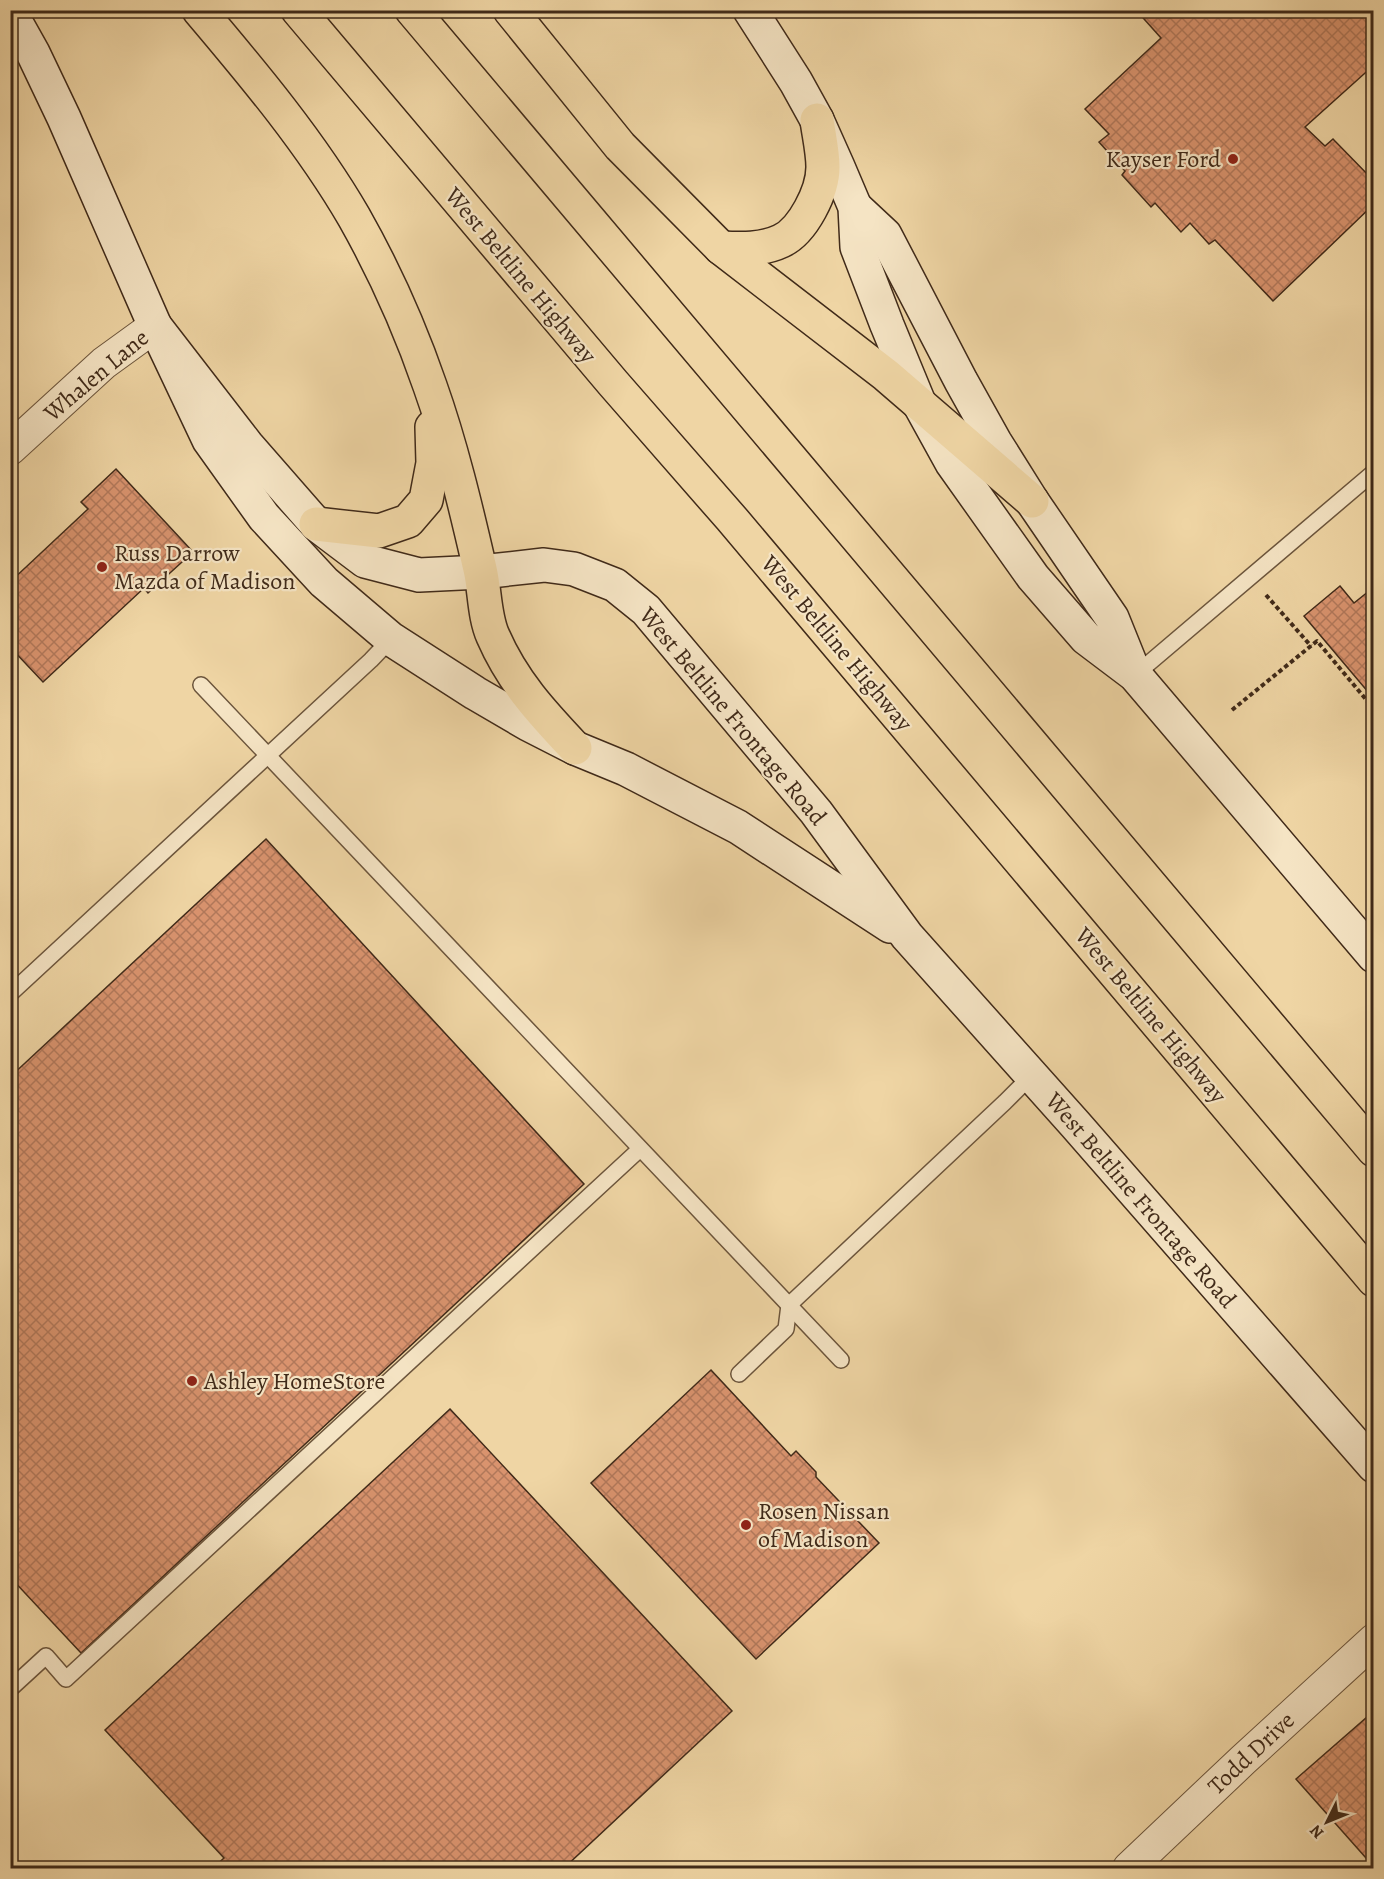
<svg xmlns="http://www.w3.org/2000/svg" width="1384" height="1879" viewBox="0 0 1384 1879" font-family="Alegreya,serif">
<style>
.building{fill:url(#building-cross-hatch);stroke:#402a19;stroke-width:1.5}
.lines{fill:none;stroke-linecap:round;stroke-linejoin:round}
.lane-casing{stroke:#6c553c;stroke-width:18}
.street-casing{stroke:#6c553c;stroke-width:34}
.secondary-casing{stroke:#402a19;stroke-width:36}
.highway-casing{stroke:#402a19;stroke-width:36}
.path{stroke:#402a19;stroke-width:4;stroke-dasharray:4.5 3;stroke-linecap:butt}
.lane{stroke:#f5e4c4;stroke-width:15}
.street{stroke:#f5e4c4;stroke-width:32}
.secondary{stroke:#f5e4c4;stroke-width:33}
.highway{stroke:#efd5a4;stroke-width:33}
.poi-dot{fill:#8f2418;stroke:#f5e4c4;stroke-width:2}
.labels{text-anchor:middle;stroke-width:4.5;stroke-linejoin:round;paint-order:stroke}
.poi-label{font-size:24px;fill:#402a19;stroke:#f5e4c4;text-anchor:start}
.street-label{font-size:24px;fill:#402a19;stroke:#f5e4c4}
</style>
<defs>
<pattern id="building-cross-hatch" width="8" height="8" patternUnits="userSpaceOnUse" patternTransform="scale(1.5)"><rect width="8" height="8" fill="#d9936e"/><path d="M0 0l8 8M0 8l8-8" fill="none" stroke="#b1785a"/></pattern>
</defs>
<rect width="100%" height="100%" fill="#efd5a4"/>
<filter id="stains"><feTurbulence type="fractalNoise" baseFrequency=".00333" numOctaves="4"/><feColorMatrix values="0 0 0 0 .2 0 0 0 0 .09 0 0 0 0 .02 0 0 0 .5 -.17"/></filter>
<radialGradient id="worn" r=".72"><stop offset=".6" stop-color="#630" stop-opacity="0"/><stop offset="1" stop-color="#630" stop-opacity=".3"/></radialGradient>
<g class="building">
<polygon points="1136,10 1374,10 1374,65 1305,127 1325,146 1333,139 1374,181 1374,204 1273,301 1215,240 1209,244 1190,223 1181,232 1155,203 1151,207 1122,175 1125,171 1099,142 1109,134 1085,109 1161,38"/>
<polygon points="116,469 193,552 148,593 144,588 43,682 10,647 10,582 88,509 81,502"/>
<polygon points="1340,586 1354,603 1374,587 1374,699 1304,616"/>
<polygon points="266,839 584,1184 81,1653 10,1577 10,1077"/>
<polygon points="711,1370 791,1456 796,1451 816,1472 816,1477 879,1543 756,1659 591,1483"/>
<polygon points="450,1409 732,1711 564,1868 213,1868 224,1858 105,1730"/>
<polygon points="1374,1711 1374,1867 1296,1779"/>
</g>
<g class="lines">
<g class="lane-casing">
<g id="lane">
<polyline points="1135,675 1374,472"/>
<polyline points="201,685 841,1360"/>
<polyline points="10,994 371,660 391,639"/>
<polyline points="739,1374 786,1329 789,1305 1005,1102 1032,1075"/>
<polyline points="10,1689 46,1656 66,1679 640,1149"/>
</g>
</g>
<g class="street-casing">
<g id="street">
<polyline points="10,449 104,363 155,326"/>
<polyline points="1129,1868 1243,1760 1374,1640"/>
</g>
</g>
<g class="secondary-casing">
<g id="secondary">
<polyline points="750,10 796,82 817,120 838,167 855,207 857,247 887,325 920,405 952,463 1033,577 1086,638 1135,675 1374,956"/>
<polyline points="10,12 33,53 64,118 155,326 209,440 264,517 324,582 391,639 475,693 528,724 575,748 626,769 738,827 890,926"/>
<polyline points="855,207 885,235 961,381 995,442 1032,501 1112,618 1135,675"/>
<polyline points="155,326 247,445 316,524 365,561 419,575 481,572 544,565 574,569 615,585 646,610 816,812 907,936 1075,1124 1374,1466"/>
</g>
</g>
<g class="highway-casing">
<g id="highway">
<path d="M 199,10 C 254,75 311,143 354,217 C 384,270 410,328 430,386 C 451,445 466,508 480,569 C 485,590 484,616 493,636 C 513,682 542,713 575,748"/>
<polyline points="298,10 613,383 731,518 1374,1280"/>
<polyline points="412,10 1374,1150"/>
<polyline points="510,10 620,146 721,248 886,375 1032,501"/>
<path d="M 721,248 C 741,249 762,250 781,241 C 803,231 823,191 823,167 C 823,152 819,135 817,120"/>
<polyline points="316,524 379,531 408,521 426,500 433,463 432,427"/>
</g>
</g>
<g class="path">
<polyline points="1266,595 1311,646"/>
<polyline points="1232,710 1317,641 1374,709"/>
</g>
<use href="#lane" class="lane"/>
<use href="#street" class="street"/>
<use href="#secondary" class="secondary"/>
<use href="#highway" class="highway"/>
</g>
<g class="poi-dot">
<circle cx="1233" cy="159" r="6"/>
<circle cx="102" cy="567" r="6"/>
<circle cx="192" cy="1381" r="6"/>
<circle cx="746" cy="1525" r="6"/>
</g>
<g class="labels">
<g class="poi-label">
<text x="1221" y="167" text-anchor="end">Kayser Ford</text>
<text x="114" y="561">Russ Darrow<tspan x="114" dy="28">Mazda of Madison</tspan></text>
<text x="204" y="1389">Ashley HomeStore</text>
<text x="758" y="1519">Rosen Nissan<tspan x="758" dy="28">of Madison</tspan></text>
</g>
<g class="street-label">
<text transform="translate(521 275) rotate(50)" y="8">West Beltline Highway</text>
<text transform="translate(96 375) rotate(-40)" y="8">Whalen Lane</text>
<text transform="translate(837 643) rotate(50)" y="8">West Beltline Highway</text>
<text transform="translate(733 716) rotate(50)" y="8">West Beltline Frontage Road</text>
<text transform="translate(1151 1015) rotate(50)" y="8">West Beltline Highway</text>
<text transform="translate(1141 1200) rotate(49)" y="8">West Beltline Frontage Road</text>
<text transform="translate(1251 1753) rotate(-43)" y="8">Todd Drive</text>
</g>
</g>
<rect width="1384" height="1879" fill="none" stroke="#efd5a4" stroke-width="36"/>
<rect x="12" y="12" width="1360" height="1855" fill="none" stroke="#402a19" stroke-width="3"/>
<rect x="18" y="18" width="1348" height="1843" fill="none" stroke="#402a19" stroke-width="1.5"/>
<g transform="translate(1327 1822) rotate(227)" stroke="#f5e4c4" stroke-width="4.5" paint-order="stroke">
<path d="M0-4.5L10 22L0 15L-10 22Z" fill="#402a19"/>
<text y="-9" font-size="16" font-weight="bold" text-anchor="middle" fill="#402a19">N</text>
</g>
<rect width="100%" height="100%" filter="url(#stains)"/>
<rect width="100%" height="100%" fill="url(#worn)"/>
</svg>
